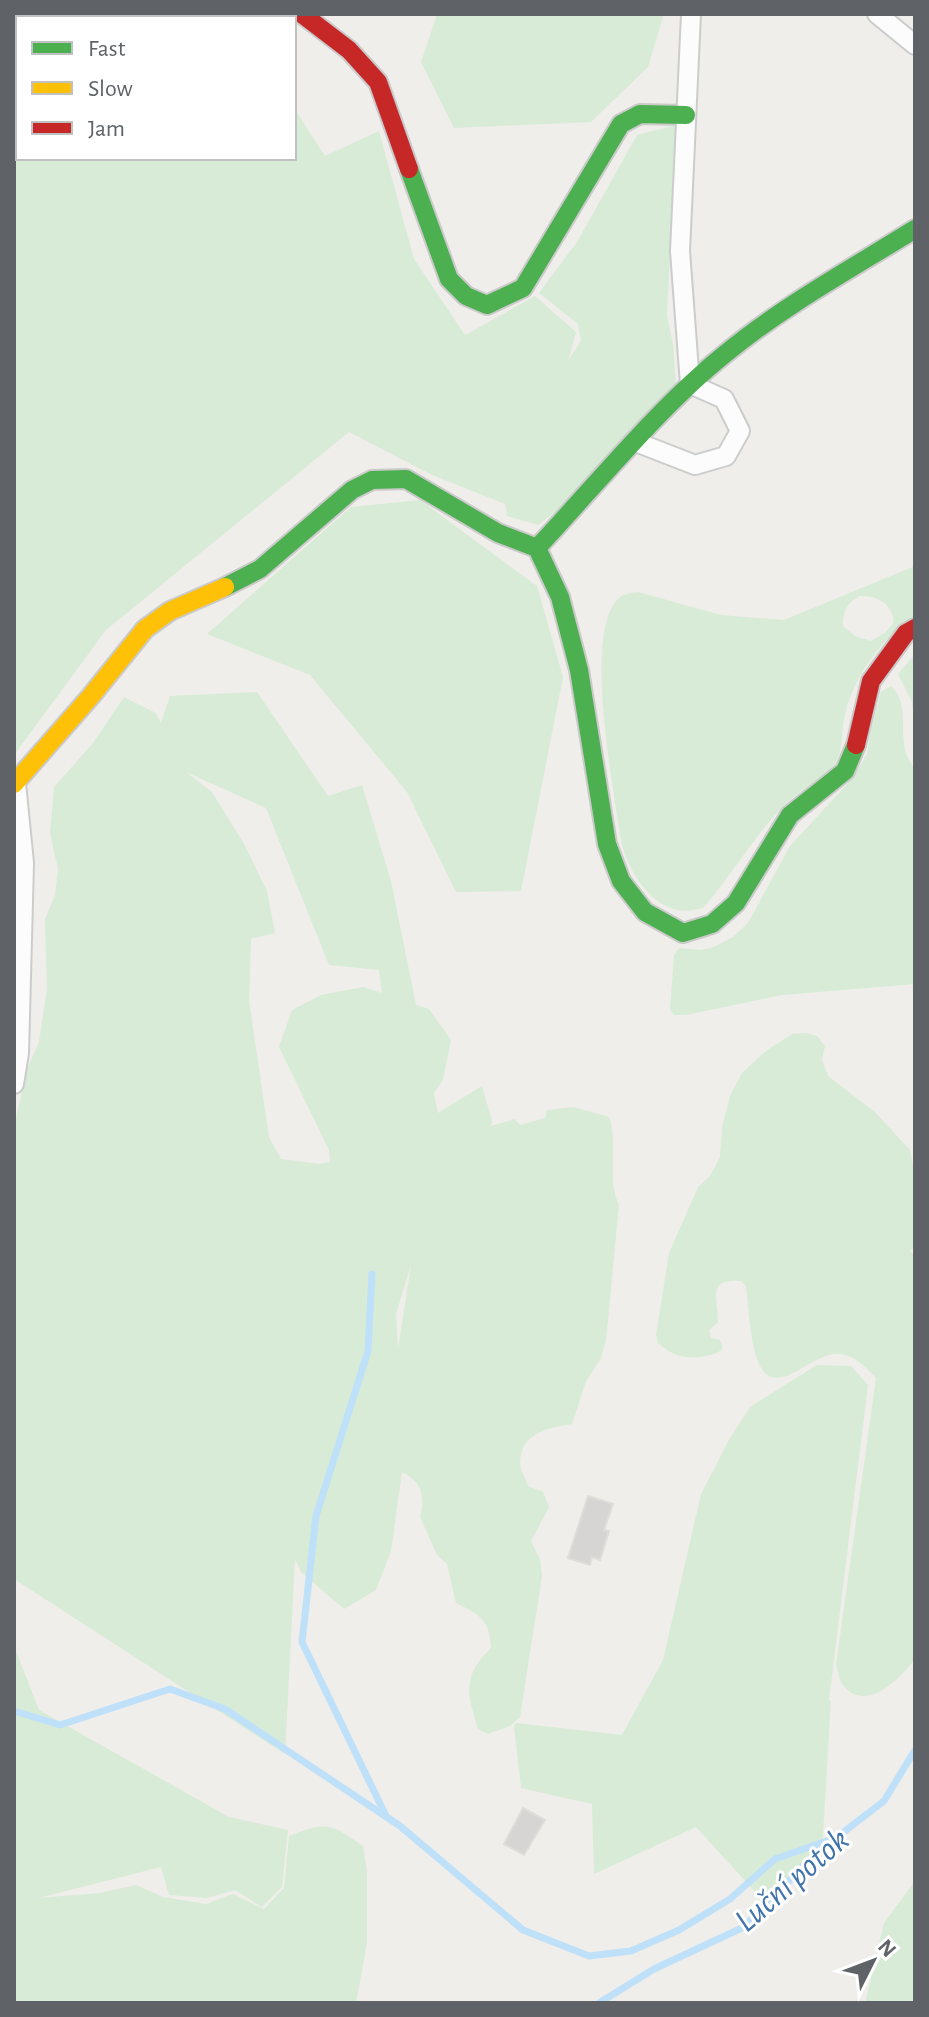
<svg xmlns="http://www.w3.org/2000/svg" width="929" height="2017" viewBox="0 0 929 2017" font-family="'Alegreya Sans',sans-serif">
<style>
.green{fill:#d8ebd6;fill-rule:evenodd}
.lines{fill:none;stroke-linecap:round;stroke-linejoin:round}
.stream{stroke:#bfe0f9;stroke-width:7}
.building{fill:#d6d5d3;stroke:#deddd9;stroke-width:2}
.street-casing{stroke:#cbcccc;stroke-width:22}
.fast-casing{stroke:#cacacb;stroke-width:22}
.slow-casing{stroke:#cacacb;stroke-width:22}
.jam-casing{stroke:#cacacb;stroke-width:22}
.street{stroke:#fdfcfc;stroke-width:18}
.fast{stroke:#4caf50;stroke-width:18}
.slow{stroke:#ffc107;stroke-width:18}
.jam{stroke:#c62828;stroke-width:18}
.labels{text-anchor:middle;stroke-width:6;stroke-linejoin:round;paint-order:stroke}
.water-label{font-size:34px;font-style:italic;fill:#4174aa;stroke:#fff}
</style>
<rect width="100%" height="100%" fill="#efeeea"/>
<g class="green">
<polygon points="14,14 238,14 240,18 18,18 18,158 294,158 294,108 325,156 379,131 414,259 465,335 535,296 576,332 568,361 581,341 578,324 539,293 577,242 637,135 676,125 667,316 673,344 676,385 564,505 538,525 507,516 505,504 432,475 349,432 106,630 14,755"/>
<polygon points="437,14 664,14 648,67 591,122 454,128 421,62"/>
<polygon points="420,500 537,586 563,677 521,891 456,892 407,792 310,675 207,634 351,507"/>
<path d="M 915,566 L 915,616 C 882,638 854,676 845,714 C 841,730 844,747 836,762 C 827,778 802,789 789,801 C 756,832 733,873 704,907 C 661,924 630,878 621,841 C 614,790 584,640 616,601 C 622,594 629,593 638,592 L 721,615 L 784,620 ZM 859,596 C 877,595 892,603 894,622 L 886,632 L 871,641 L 855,636 L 843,626 C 843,611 846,605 859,596 Z"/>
<polygon points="915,654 915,729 912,702 898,674"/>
<path d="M 891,686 C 910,704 899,730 906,753 C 908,759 912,765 915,770 L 915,984 L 782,995 L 686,1015 L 674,1015 L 670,1010 L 674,955 L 679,948 L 700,950 L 714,947 L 733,937 L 748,923 L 790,846 L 851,780 L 867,754 L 872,725 L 881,692 Z"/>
<path d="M 257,692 L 328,796 L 362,785 L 391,881 L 416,1005 L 429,1009 L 451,1040 L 443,1080 L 434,1093 L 438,1113 L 482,1086 L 492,1121 L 491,1126 L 515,1119 L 520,1125 L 545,1118 L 547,1110 L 574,1107 L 609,1117 C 619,1145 606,1177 619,1205 L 606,1341 L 600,1360 L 586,1381 L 572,1424 C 549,1428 521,1432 520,1462 C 520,1469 526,1480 528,1486 L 543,1492 L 549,1507 L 531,1541 L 540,1560 L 542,1576 L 520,1717 L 510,1726 L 488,1734 L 478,1729 C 467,1693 462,1676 491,1648 C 490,1620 479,1614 456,1603 L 447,1564 L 437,1555 L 420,1517 C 426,1498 422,1481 402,1472 L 391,1551 L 376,1590 L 344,1609 L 301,1572 L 295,1559 L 285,1754 L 14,1579 L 14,1128 L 27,1069 L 39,1042 L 47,988 L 45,919 L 55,895 L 58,869 L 50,833 L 54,787 L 93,743 L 124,697 L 156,713 L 161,723 L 170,696 ZM 186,772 L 266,808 L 329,965 L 379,970 L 382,993 L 363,987 L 321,995 L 292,1010 L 279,1047 L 329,1150 L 330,1162 L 320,1164 L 281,1159 L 269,1137 L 249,1000 L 251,939 L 275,933 L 267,891 L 244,844 L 212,792 ZM 411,1265 L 398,1349 L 396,1314 Z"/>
<path d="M 807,1033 L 817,1036 L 825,1046 L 822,1060 L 828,1076 L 875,1112 L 910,1150 L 915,1176 L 915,1247 L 910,1251 L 915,1256 L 915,1659 C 901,1678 865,1715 842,1684 C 839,1679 838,1671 836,1665 L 876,1378 C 866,1368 856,1356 841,1354 C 813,1350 778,1400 760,1366 C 750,1346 749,1309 746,1286 L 741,1281 C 706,1279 718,1297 718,1322 L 709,1330 L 711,1338 L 720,1340 L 723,1348 C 716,1357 693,1359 681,1356 C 673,1355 664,1348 658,1343 L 656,1335 L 669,1253 L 698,1187 L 710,1176 L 720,1157 L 722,1127 L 730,1096 L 742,1073 L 766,1051 L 792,1034 Z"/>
<polygon points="817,1365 851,1366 868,1385 829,1700 831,1701 821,1868 758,1895 696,1827 594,1874 592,1804 521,1788 514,1726 516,1723 622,1735 663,1660 701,1494 730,1438 750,1407"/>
<path d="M 14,1646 L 39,1710 L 229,1817 L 288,1830 L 282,1887 L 262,1907 L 235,1890 L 207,1898 L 169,1895 L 161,1867 L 38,1898 L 100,1893 L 136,1885 L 163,1897 L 206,1904 L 233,1894 L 264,1909 L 284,1888 L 289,1836 C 326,1821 331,1823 363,1846 L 367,1871 L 367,1943 L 356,2003 L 14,2003 Z"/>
<polygon points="915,1881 915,2003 865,2003 884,1923"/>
</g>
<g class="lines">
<g class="stream">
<polyline points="372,1274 368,1351 316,1516 302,1642 386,1816"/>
<polyline points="14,1711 60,1725 170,1689 225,1709 400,1826 523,1930 589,1956 631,1951 679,1930 730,1899 775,1859 838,1837"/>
<polyline points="599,2003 654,1969 744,1927 815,1854 884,1801 915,1750"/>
</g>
</g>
<g class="building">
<polygon points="588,1496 613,1504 604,1530 609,1531 600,1560 592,1557 590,1565 568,1558"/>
<polygon points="523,1808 545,1820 524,1855 504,1844"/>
</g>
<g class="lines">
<g class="street-casing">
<g id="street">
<polyline points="877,14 915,45"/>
<polyline points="636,442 695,465 726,456 740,431 724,399 690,384 680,251 691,14"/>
<polyline points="14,1084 19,1053 24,863 16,783"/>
</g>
</g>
<g class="fast-casing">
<g id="fast">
<polyline points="409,169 449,279 466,296 487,305 523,288 621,124 640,114 686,115"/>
<path d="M 537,548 C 596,485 658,408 725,354 C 783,306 851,269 915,229"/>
<polyline points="225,587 260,569 352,490 372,480 406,479 498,533 537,548 560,597 579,670 607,844 621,881 645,912 683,933 712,924 736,903 790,815 845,771 856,745"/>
</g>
</g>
<g class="slow-casing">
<polyline id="slow" points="14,784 91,696 145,629 170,611 225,587"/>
</g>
<g class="jam-casing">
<g id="jam">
<polyline points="302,14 349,50 378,82 409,169"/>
<polyline points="856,745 871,681 906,633 915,628"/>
</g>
</g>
<use href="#street" class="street"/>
<use href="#fast" class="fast"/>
<use href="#slow" class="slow"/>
<use href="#jam" class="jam"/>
</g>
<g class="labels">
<g class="water-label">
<text transform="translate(791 1879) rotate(-41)" y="12">Luční potok</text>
</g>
</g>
<rect width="929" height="2017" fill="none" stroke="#5f6368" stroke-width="32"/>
<rect x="16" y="16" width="280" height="144" fill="#ffffff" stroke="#bfc1c3" stroke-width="2"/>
<rect x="32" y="42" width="40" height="12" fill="#4caf50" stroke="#bfc1c3" stroke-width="2"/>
<text x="88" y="56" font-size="24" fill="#5f6368">Fast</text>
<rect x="32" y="82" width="40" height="12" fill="#ffc107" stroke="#bfc1c3" stroke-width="2"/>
<text x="88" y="96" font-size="24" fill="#5f6368">Slow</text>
<rect x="32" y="122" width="40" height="12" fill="#c62828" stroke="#bfc1c3" stroke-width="2"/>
<text x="88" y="136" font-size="24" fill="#5f6368">Jam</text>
<g transform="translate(873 1961) rotate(48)" stroke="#ffffff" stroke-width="6" paint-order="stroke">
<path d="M0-6L14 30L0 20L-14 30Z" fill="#5f6368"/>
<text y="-12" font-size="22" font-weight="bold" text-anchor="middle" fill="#5f6368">N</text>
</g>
</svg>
